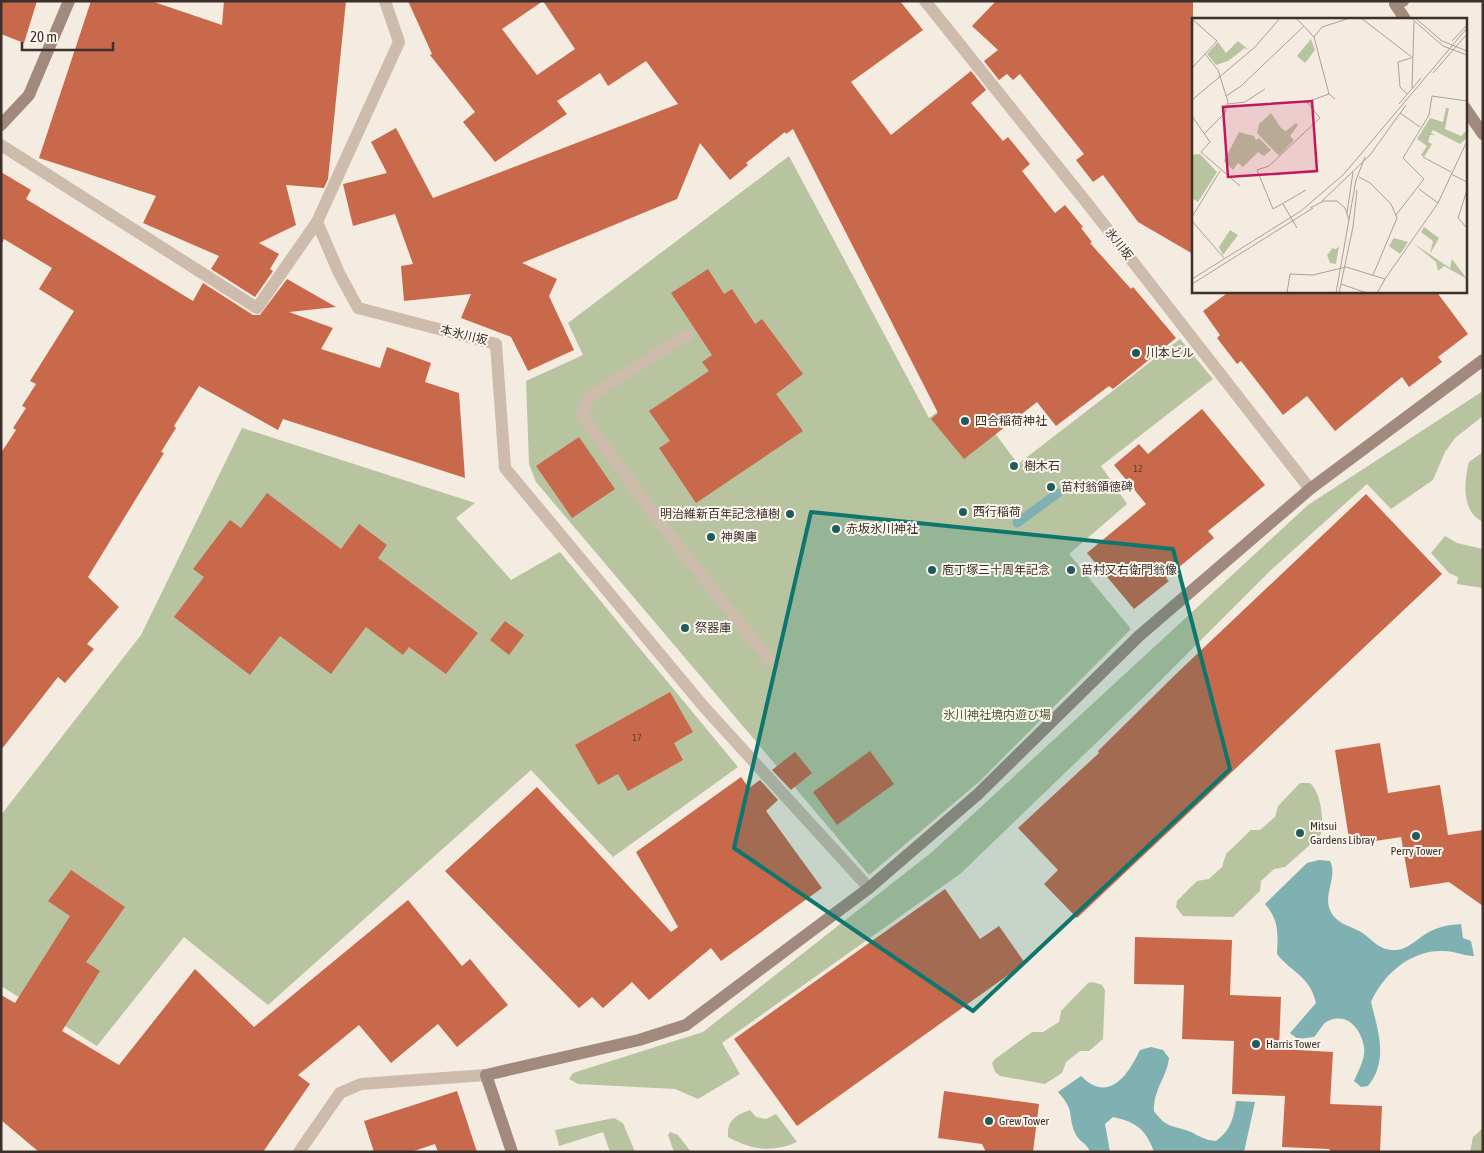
<svg xmlns="http://www.w3.org/2000/svg" width="1484" height="1153" font-family="'Asap Condensed','Noto Sans JP',sans-serif">
<style>
.green{fill:#b8c4a0}
.water{fill:#7fb0b2}
.lines{fill:none;stroke-linecap:round;stroke-linejoin:round}
.stream{stroke:#7fb0b2;stroke-width:9}
.building{fill:#c8694b;fill-rule:evenodd}
.street{stroke:#cdbbac;stroke-width:12}
.secondary{stroke:#a18a7d;stroke-width:12}
.marked{fill:#0f766e;fill-opacity:0.2;stroke:#0f766e;stroke-width:4;stroke-linejoin:round}
.poi-dot{fill:#1f5a5e;stroke:#fbf5ee;stroke-width:2}
.labels{text-anchor:middle;dominant-baseline:central;stroke-width:4;stroke-linejoin:round;paint-order:stroke}
.number-label{font-size:10px;fill:#5e3e33}
.street-label{font-size:12px;fill:#3b302b;stroke:#fbf5ee}
.poi-label{font-size:12px;fill:#3b302b;stroke:#fbf5ee;text-anchor:start}
.park-label{font-size:12px;fill:#4a5a2e;stroke:#fbf5ee}
.inset-road{fill:none;stroke:#aaa098;stroke-width:1}
.view{fill:#c2185b;fill-opacity:0.15;stroke:#c2185b;stroke-width:2.5}
.inset-edge{fill:none;stroke:#3b302b;stroke-width:2.5}
</style>
<rect width="100%" height="100%" fill="#f4ebe1"/>
<g class="green">
<path d="M789 156 929 418 964 392 1018 464 1180 339 1213 379 1101 466 1127 504 1069 554 1131 629 980 781 869 875 536 482 529 464 526 381 583 355 568 323Z"/>
<path d="M1483 391V416L1455 438 1445 452 1433 480 1391 509 1367 484 1271 570 1148 693 960 874 722 1043 740 1074 698 1099 675 1089 578 1084 569 1079 573 1073 703 1032 932 852 1308 505Z"/>
<path d="M242 428 475 503 456 518 511 580 560 552 738 767 613 857 531 770 268 1005 184 937 97 1046 1 986V815L141 635Z"/>
<path d="M1483 452V522C1461 512 1464 481 1469 462Z"/>
<path d="M1445 536 1457 543 1483 549V588L1457 584 1458 577 1449 573 1431 553Z"/>
<path d="M1300 783H1310C1321 792 1325 823 1320 836L1285 867 1274 869 1261 881 1260 891 1233 917 1183 916 1176 907 1177 901 1197 881 1209 879 1222 867 1226 854 1251 830H1260L1275 817 1278 806Z"/>
<path d="M1093 982 1102 985 1105 990 1103 1039 1089 1051H1080L1066 1062 1062 1073 1045 1084 1000 1076 995 1072 992 1063 995 1059 1032 1032H1043L1059 1022 1061 1011 1088 983Z"/>
<path d="M750 1110 756 1117 766 1119 776 1114 797 1142C773 1153 751 1150 728 1137 727 1120 736 1115 750 1110Z"/>
<path d="M614 1118 623 1123 635 1152H610L603 1132 559 1146 555 1130Z"/>
<path d="M1483 1128V1152H1470L1473 1137Z"/>
<path d="M670 1132 678 1135 691 1152H674L668 1135Z"/>
</g>
<g class="water">
<path d="M1319 860 1330 861C1338 877 1323 894 1330 910 1335 923 1350 926 1361 932 1368 936 1374 944 1383 948 1406 956 1414 939 1431 931 1441 926 1450 925 1461 924L1463 938 1471 941 1474 956C1464 956 1454 951 1444 951 1412 949 1383 974 1371 1002 1378 1031 1389 1060 1368 1086L1361 1087 1354 1081C1358 1071 1366 1058 1364 1047 1361 1028 1346 1011 1326 1022 1322 1025 1318 1033 1314 1037L1298 1039 1290 1033 1316 1003C1310 976 1292 973 1277 954 1278 933 1279 920 1265 904L1307 863Z"/>
<path d="M1151 1047 1163 1050 1169 1058C1167 1077 1153 1090 1154 1111 1167 1129 1173 1125 1191 1132 1201 1137 1205 1140 1216 1141 1230 1131 1234 1118 1236 1101L1255 1102 1244 1152H1154C1146 1129 1136 1122 1113 1117L1105 1124 1110 1152H1090C1088 1144 1078 1141 1075 1133 1067 1114 1076 1112 1058 1092L1081 1076C1109 1104 1128 1075 1140 1050Z"/>
</g>
<g class="lines">
<path class="stream" d="M1017 523 1058 493"/>
</g>
<g class="building">
<path d="M1 1H37L24 43 1 34Z"/>
<path d="M91 1H151L222 25 224 1H346L328 179 324 188 286 185 296 225 259 243 279 254 270 269 273 271 255 297 211 269 219 256 143 223 156 196 39 158Z"/>
<path d="M408 1H900L923 30 851 82 891 135 971 71 986 90 971 103 1003 141 1008 137 1030 164 1022 171 1055 213 1065 205 1083 227 1081 228 1092 242 1090 243 1131 289 1133 287 1176 338 1113 389 1109 386 1056 426 1037 402 964 459 931 419 938 413 793 129 786 134 785 132 746 163 748 165 730 180 700 143 677 199 522 263 557 279 549 296 574 350 528 371 511 337 461 318 471 294 404 301 401 266 413 264 395 214 353 226 343 184 387 173 371 142 396 128 433 198 678 104 646 61 608 86 600 73 557 101 567 114 495 162 463 122 475 112 430 55 432 54ZM543 1 575 49 537 75 502 29Z"/>
<path d="M996 1H1193V254L1138 222 1103 175 1093 182 1076 160 1084 154 1020 74 1013 80 1007 74 999 80 984 61 998 50 972 26Z"/>
<path d="M1 172 31 190 26 199 193 301 203 283 253 315H260L287 279 336 307 289 312 333 328 321 349 380 368 387 347 431 363 425 382 459 393 465 478 283 419 278 430 199 386 174 426 176 428 161 452 164 453 88 577 119 607 87 644 94 649 65 683 58 677 1 750V453L16 430 13 428 26 408 22 406 36 384 30 381 74 311 39 289 52 268 4 239 1 245Z"/>
<path d="M708 269 724 294 732 289 755 324 762 319 803 374 776 394 803 431 696 503 659 448 670 441 649 411 709 371 702 362 712 355 671 293Z"/>
<path d="M1230 291H1436L1468 334 1438 357 1442 362 1409 387 1402 377 1335 431 1307 396 1283 415 1241 361 1237 364 1217 338 1220 335 1203 311Z"/>
<path d="M1202 409 1265 485 1208 531 1214 538 1166 578 1169 581 1134 609 1087 553 1146 504 1114 465 1139 444 1148 454Z"/>
<path d="M579 437 615 489 572 518 536 466Z"/>
<path d="M267 493 341 549 359 524 387 545 378 558 478 633 446 674 409 647 403 655 366 627 331 674 280 636 250 675 174 617 204 577 193 569 230 520 241 528Z"/>
<path d="M1366 494 1442 574 1077 918 1044 884 1058 870 1018 828 1099 753 1098 751 1177 673Z"/>
<path d="M505 621 524 635 509 655 490 640Z"/>
<path d="M670 692 693 732 674 743 683 760 628 791 618 774 598 785 575 745Z"/>
<path d="M1380 743 1388 793 1440 785 1448 835 1483 830V906L1449 882 1410 888 1401 837 1350 845 1335 750Z"/>
<path d="M870 751 894 784 837 825 813 792Z"/>
<path d="M795 752 812 773 791 790 772 770Z"/>
<path d="M741 777 749 788 760 780 778 800 766 811 822 888 721 961 711 948 649 1000 632 982 603 1008 592 997 579 1008 445 871 537 787 671 932 678 927 636 852Z"/>
<path d="M71 870 125 907 86 962 100 971 62 1031 119 1065 195 969 254 1027 408 900 462 966 470 959 508 1005 457 1047 438 1024 391 1063 359 1025 298 1075 310 1084 263 1152H39L1 1120V995L15 1003 70 916 48 901Z"/>
<path d="M945 889 980 939 999 926 1025 963 797 1126 734 1039Z"/>
<path d="M1135 937 1232 940 1230 995 1281 997 1279 1049 1333 1052 1330 1104 1382 1106 1380 1152H1331L1329 1149 1282 1147 1285 1096 1232 1094 1234 1041 1182 1039 1184 985 1134 984Z"/>
<path d="M457 1091 477 1152H438L435 1144 411 1152H374L364 1121Z"/>
<path d="M944 1091 1039 1104 1033 1152H986L982 1144 938 1138Z"/>
</g>
<g class="lines">
<g class="street">
<path d="M925 1 1087 203 1310 489"/>
<path d="M1 145 257 308 317 222 399 42 385 1"/>
<path d="M317 222 339 273 358 308 496 344 505 468 704 707 869 888"/>
<path d="M688 334 589 397 582 415 660 523 770 661"/>
<path d="M299 1152 340 1093 361 1084 486 1075"/>
</g>
<g class="secondary">
<path d="M1403 1 1395 4 1405 19"/>
<path d="M1465 108 1483 134"/>
<path d="M1 125 29 95 69 1"/>
<path d="M512 1152 486 1075 639 1040 686 1025 869 888 977 795 1139 636 1310 489 1483 360"/>
</g>
</g>
<path class="marked" d="M811 512 1173 549 1230 769 973 1011 734 848Z"/>
<g class="poi-dot">
<circle cx="1136" cy="353" r="5"/>
<circle cx="965" cy="421" r="5"/>
<circle cx="1014" cy="466" r="5"/>
<circle cx="1051" cy="487" r="5"/>
<circle cx="963" cy="512" r="5"/>
<circle cx="790" cy="514" r="5"/>
<circle cx="836" cy="529" r="5"/>
<circle cx="711" cy="537" r="5"/>
<circle cx="932" cy="570" r="5"/>
<circle cx="1071" cy="570" r="5"/>
<circle cx="685" cy="628" r="5"/>
<circle cx="1300" cy="833" r="5"/>
<circle cx="1416" cy="836" r="5"/>
<circle cx="1256" cy="1044" r="5"/>
<circle cx="989" cy="1121" r="5"/>
</g>
<g class="labels">
<g class="number-label">
<text x="1138" y="468">12</text>
<text x="637" y="737">17</text>
</g>
<g class="street-label">
<text transform="translate(1119 244) rotate(52)">氷川坂</text>
<text transform="translate(464 335) rotate(14)">本氷川坂</text>
</g>
<g class="poi-label">
<text x="1146" y="353">川本ビル</text>
<text x="975" y="421">四合稲荷神社</text>
<text x="1024" y="466">樹木石</text>
<text x="1061" y="487">苗村翁領徳碑</text>
<text x="973" y="512">西行稲荷</text>
<text x="780" y="514" text-anchor="end">明治維新百年記念植樹</text>
<text x="846" y="529">赤坂氷川神社</text>
<text x="721" y="537">神輿庫</text>
<text x="942" y="570">庖丁塚三十周年記念</text>
<text x="1081" y="570">苗村又右衛門翁像</text>
<text x="695" y="628">祭器庫</text>
<text x="1310" y="826">Mitsui<tspan x="1310" dy="14">Gardens Libray</tspan></text>
<text x="1416" y="851" text-anchor="middle">Perry Tower</text>
<text x="1266" y="1044">Harris Tower</text>
<text x="999" y="1121">Grew Tower</text>
</g>
<g class="park-label">
<text x="997" y="715">氷川神社境内遊び場</text>
</g>
</g>
<g transform="translate(1192 18)">
<rect width="275" height="275" fill="#f4ebe1"/>
<path d="M119 21 123 32 113 45 105 38ZM46 23 58 33 53 30 36 43 24 47 15 36 26 24 34 35ZM254 90H257L253 111 269 118 275 112V120L268 126 241 112 239 115 243 117H238L236 124 240 126 232 139 229 137 235 128 225 121 238 100 251 104ZM79 95 89 110 94 113 104 105 106 107 98 118 102 122 87 138 65 115 67 106ZM47 114 62 118 64 122 67 120 79 132 72 138 66 134 51 149 46 145 41 152 32 143ZM8 136 25 154 6 184 0 180V137ZM232 209 247 220 238 236 241 223 229 214ZM38 212 46 217 31 237 27 229ZM202 220 216 224 208 236 197 228ZM221 225 258 250 260 241 275 261 252 248 246 253 244 244ZM147 228 144 246 138 245 135 237 140 231 137 230 144 231Z" fill="#b8c4a0"/>
<path class="inset-road" d="M104 0 122 19M169 0 221 40M219 0 251 28 275 37M223 0 250 23 275 33M0 1 25 23 0 50M260 23 275 7M241 55 275 16M220 70 222 4M137 76 122 19 130 9 158 0M215 76 208 69 206 44 219 40M34 78 49 68 112 8M0 82 63 29 88 0M36 86 53 84 73 71M207 86 229 60M208 95 228 109M0 98 18 124 9 134 48 168M12 116 33 95 36 84 26 52 13 36M231 139 259 154M259 156 275 164M167 159 178 165 199 186 205 200 181 257M227 171 246 185M114 172 81 191 65 152 77 148 128 100 115 84 137 76 143 81M275 172 266 200 275 210M130 183 178 137 214 87M91 186 105 210M118 190 132 183H145L153 190 157 202M155 195 161 154M204 197 232 161 211 140 237 97 240 78 275 83M0 199 28 153M0 203 32 240M0 261 109 193 152 156 275 10M0 266 121 190M149 266 175 275M95 275 98 256 121 257 154 249 193 261 246 185 275 123M144 275 164 162 173 139M147 275 161 209 165 172M185 275 193 261"/>
<path class="view" d="M120 83 125 153 36 159 31 89Z"/>
<rect width="275" height="275" class="inset-edge"/>
</g>
<rect width="1484" height="1153" fill="none" stroke="#3b302b" stroke-width="5"/>
<path d="M22 42v8h91v-8" fill="none" stroke="#3b302b" stroke-width="2.5"/>
<text x="30" y="42" font-size="15" fill="#3b302b" stroke="#fbf5ee" stroke-width="4" paint-order="stroke">20 m</text>
</svg>
